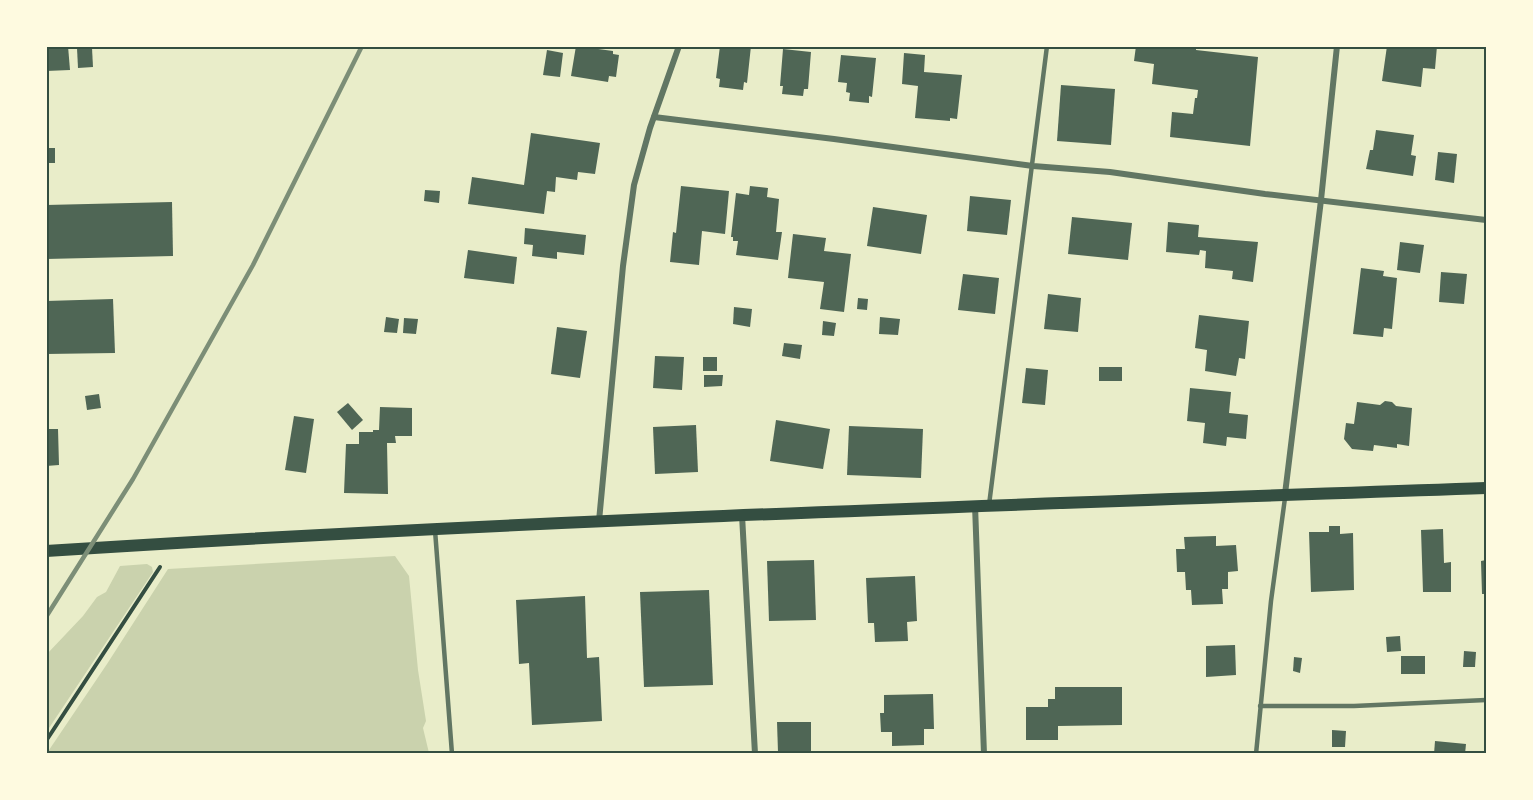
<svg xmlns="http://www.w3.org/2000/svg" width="1533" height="800" font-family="Lato,sans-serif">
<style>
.green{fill:#cad2ad}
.building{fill:#4f6655}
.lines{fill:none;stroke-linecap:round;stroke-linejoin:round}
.path{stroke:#344e41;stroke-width:4}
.service{stroke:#617663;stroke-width:4.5}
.minor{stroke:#617663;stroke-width:6}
.secondary{stroke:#344e41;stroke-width:12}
.rail{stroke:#7c8e77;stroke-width:4.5}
.neatline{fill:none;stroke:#344e41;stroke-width:2}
</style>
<rect width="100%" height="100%" fill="#e9edc9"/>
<g class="green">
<path d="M395 556 409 576 418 670 426 721 423 728 429 753H47L107 664 168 569Z"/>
<path d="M147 564 152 567 153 572 47 731V654L83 616 97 597 106 592 120 566Z"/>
</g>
<g class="building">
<path d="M46 46H68L70 70 46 71Z"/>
<path d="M576 46 613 51V54L619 55 616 77 609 76 608 82 571 76Z"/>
<path d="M720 46H751L747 83 744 82 743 90 719 87 720 79 716 78Z"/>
<path d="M1136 46H1196V50L1258 57 1250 146 1170 137 1172 112 1193 114 1195 98H1197L1198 90 1152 84 1154 64 1134 61Z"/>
<path d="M1387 46H1437L1435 69 1423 68 1421 87 1382 81Z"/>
<path d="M77 48H92L93 67 78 68Z"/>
<path d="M783 49 811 52 808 89H804L803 96 782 94 783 86H780Z"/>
<path d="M547 50 563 53 560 77 543 75Z"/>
<path d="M904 53 925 55 924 72 962 75 957 119 950 118V121L915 118 918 86 902 84Z"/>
<path d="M841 55 876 58 872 97 869 96V103L849 101 850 93 846 92 847 83 838 82Z"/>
<path d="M1061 85 1115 89 1111 145 1057 141Z"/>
<path d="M1376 130 1414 135 1411 155 1416 156 1413 176 1366 169 1370 150H1373Z"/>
<path d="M531 133 600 143 595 174 578 172 577 180 556 177 555 192 547 191 544 214 468 204 472 177 524 185Z"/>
<rect x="46" y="148" width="9" height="15"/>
<path d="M1438 152 1457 154 1454 183 1435 180Z"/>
<path d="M681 186 729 191 725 234 702 231 699 265 670 262 673 232 676 233Z"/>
<path d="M750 186 768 188 767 197 779 199 776 232H782L778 260 736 255 738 241H733V237H731L736 193 749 195Z"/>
<path d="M425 190 440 191 439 203 424 201Z"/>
<path d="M970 196 1011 200 1007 235 967 231Z"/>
<path d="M172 202 173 256 46 259V205Z"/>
<path d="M873 207 927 215 921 254 867 246Z"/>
<path d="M1072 217 1132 223 1128 260 1068 254Z"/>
<path d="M1168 222 1199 225 1198 237 1258 242 1253 282 1232 279 1233 271 1205 268 1206 251 1200 250 1199 255 1166 252Z"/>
<path d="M525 228 586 235 584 255 557 252V259L532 256 533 245 524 244Z"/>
<path d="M793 234 826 238 824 251 851 254 844 312 820 309 824 282 788 278Z"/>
<path d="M1400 242 1424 245 1420 273 1397 270Z"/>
<path d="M468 250 517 257 514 284 464 278Z"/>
<path d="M1361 268 1384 271 1383 276 1397 278 1392 329 1384 328 1383 337 1353 334Z"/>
<path d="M1441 272 1467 274 1464 304 1439 302Z"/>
<path d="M963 274 999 278 995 314 958 310Z"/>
<path d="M1048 294 1081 298 1078 332 1044 329Z"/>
<path d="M858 298 868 299 867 310 857 309Z"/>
<path d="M113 299 115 353 46 354V301Z"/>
<path d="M734 307 752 309 750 327 733 324Z"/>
<path d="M1199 315 1249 321 1245 359 1239 358 1236 376 1205 371 1207 350 1195 348Z"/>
<path d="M386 317 399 319 397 333 384 332Z"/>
<path d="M880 317 900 319 898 335 879 334Z"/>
<path d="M404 318 418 319 416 334 403 333Z"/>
<path d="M823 321 836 323 834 336 822 335Z"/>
<path d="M557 327 587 331 580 378 551 374Z"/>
<path d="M784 343 802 345 800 359 782 356Z"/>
<path d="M655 356 684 357 682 390 653 388Z"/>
<rect x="703" y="357" width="14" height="14"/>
<rect x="1099" y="367" width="23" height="14"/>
<path d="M1026 368 1048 370 1045 405 1022 403Z"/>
<path d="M704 375H723L722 386 704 387Z"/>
<path d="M1190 388 1231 392 1229 413 1248 415 1246 439 1227 437 1226 446 1203 443 1205 423 1187 421Z"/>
<path d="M99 394 101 408 87 410 85 396Z"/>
<path d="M1385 401 1392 402 1396 406 1412 408 1409 446 1397 444V448L1374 445 1373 451 1352 449 1344 439 1346 423 1354 424 1357 402 1380 405Z"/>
<path d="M348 403 363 420 352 430 337 412Z"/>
<path d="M46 407H49V429H58L59 465 46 466Z"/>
<path d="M380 407 412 408V436H395L396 443H387L388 494 344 493 346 444H359V432H373V430H379Z"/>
<path d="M294 416 314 419 306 473 285 470Z"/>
<path d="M776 420 830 429 823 469 770 461Z"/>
<path d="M696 425 698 472 655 474 653 427Z"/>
<path d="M849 426 923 429 921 478 847 475Z"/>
<path d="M1329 526H1340V534L1353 533 1354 590 1311 592 1309 532H1329Z"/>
<path d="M1443 529 1444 563 1451 562V592H1423L1421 530Z"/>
<path d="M1216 536V546L1236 545 1238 571 1228 572V589H1222L1223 604 1192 605 1191 590H1186L1185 572H1177L1176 549H1185L1184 537Z"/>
<path d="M814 560 816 620 769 621 767 561Z"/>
<path d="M1486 560V594H1482L1481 561Z"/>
<path d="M915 576 917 621 907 622 908 641 875 642 874 623H868L866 578Z"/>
<path d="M709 590 713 685 644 687 640 592Z"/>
<path d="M585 596 587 658 599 657 602 721 532 725 529 663 519 664 516 600Z"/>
<path d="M1400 636 1401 651 1387 652 1386 637Z"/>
<path d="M1235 645 1236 675 1206 677V646Z"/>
<path d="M1464 651 1476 652 1475 667H1463Z"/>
<rect x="1401" y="656" width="24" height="18"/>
<path d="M1294 657 1302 658 1300 673 1293 671Z"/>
<path d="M1055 687H1122V725L1058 726V740H1026V707H1048V699H1055Z"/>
<path d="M933 694 934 729H924V745L892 746V732H881L880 713H884V695Z"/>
<path d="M777 722H811V752H778Z"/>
<path d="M1332 730 1346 731 1345 747H1332Z"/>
<path d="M1435 741 1466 744 1465 754H1434Z"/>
</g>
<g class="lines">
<path class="path" d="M46 741 160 567"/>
<g class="service">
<path d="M989 505 1047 46"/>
<path d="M435 530 452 754"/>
<path d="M1260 706H1354L1486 700"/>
<path d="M1256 754 1271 601 1285 498"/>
</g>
<g class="minor">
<path d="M654 117 834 139 1033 166 1110 172 1265 194 1486 220"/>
<path d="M1285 494 1321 200 1337 46"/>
<path d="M975 505 984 754"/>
<path d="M742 515 755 754"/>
<path d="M599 521 623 266 634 185 650 128 679 46"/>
</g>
<path class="secondary" d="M46 551C526 520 1006 505 1486 488"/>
<path class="rail" d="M46 617 133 479 253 265 362 46"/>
</g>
<rect width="1533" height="800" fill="none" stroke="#fefae0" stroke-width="96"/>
<rect x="48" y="48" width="1437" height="704" class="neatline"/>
</svg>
